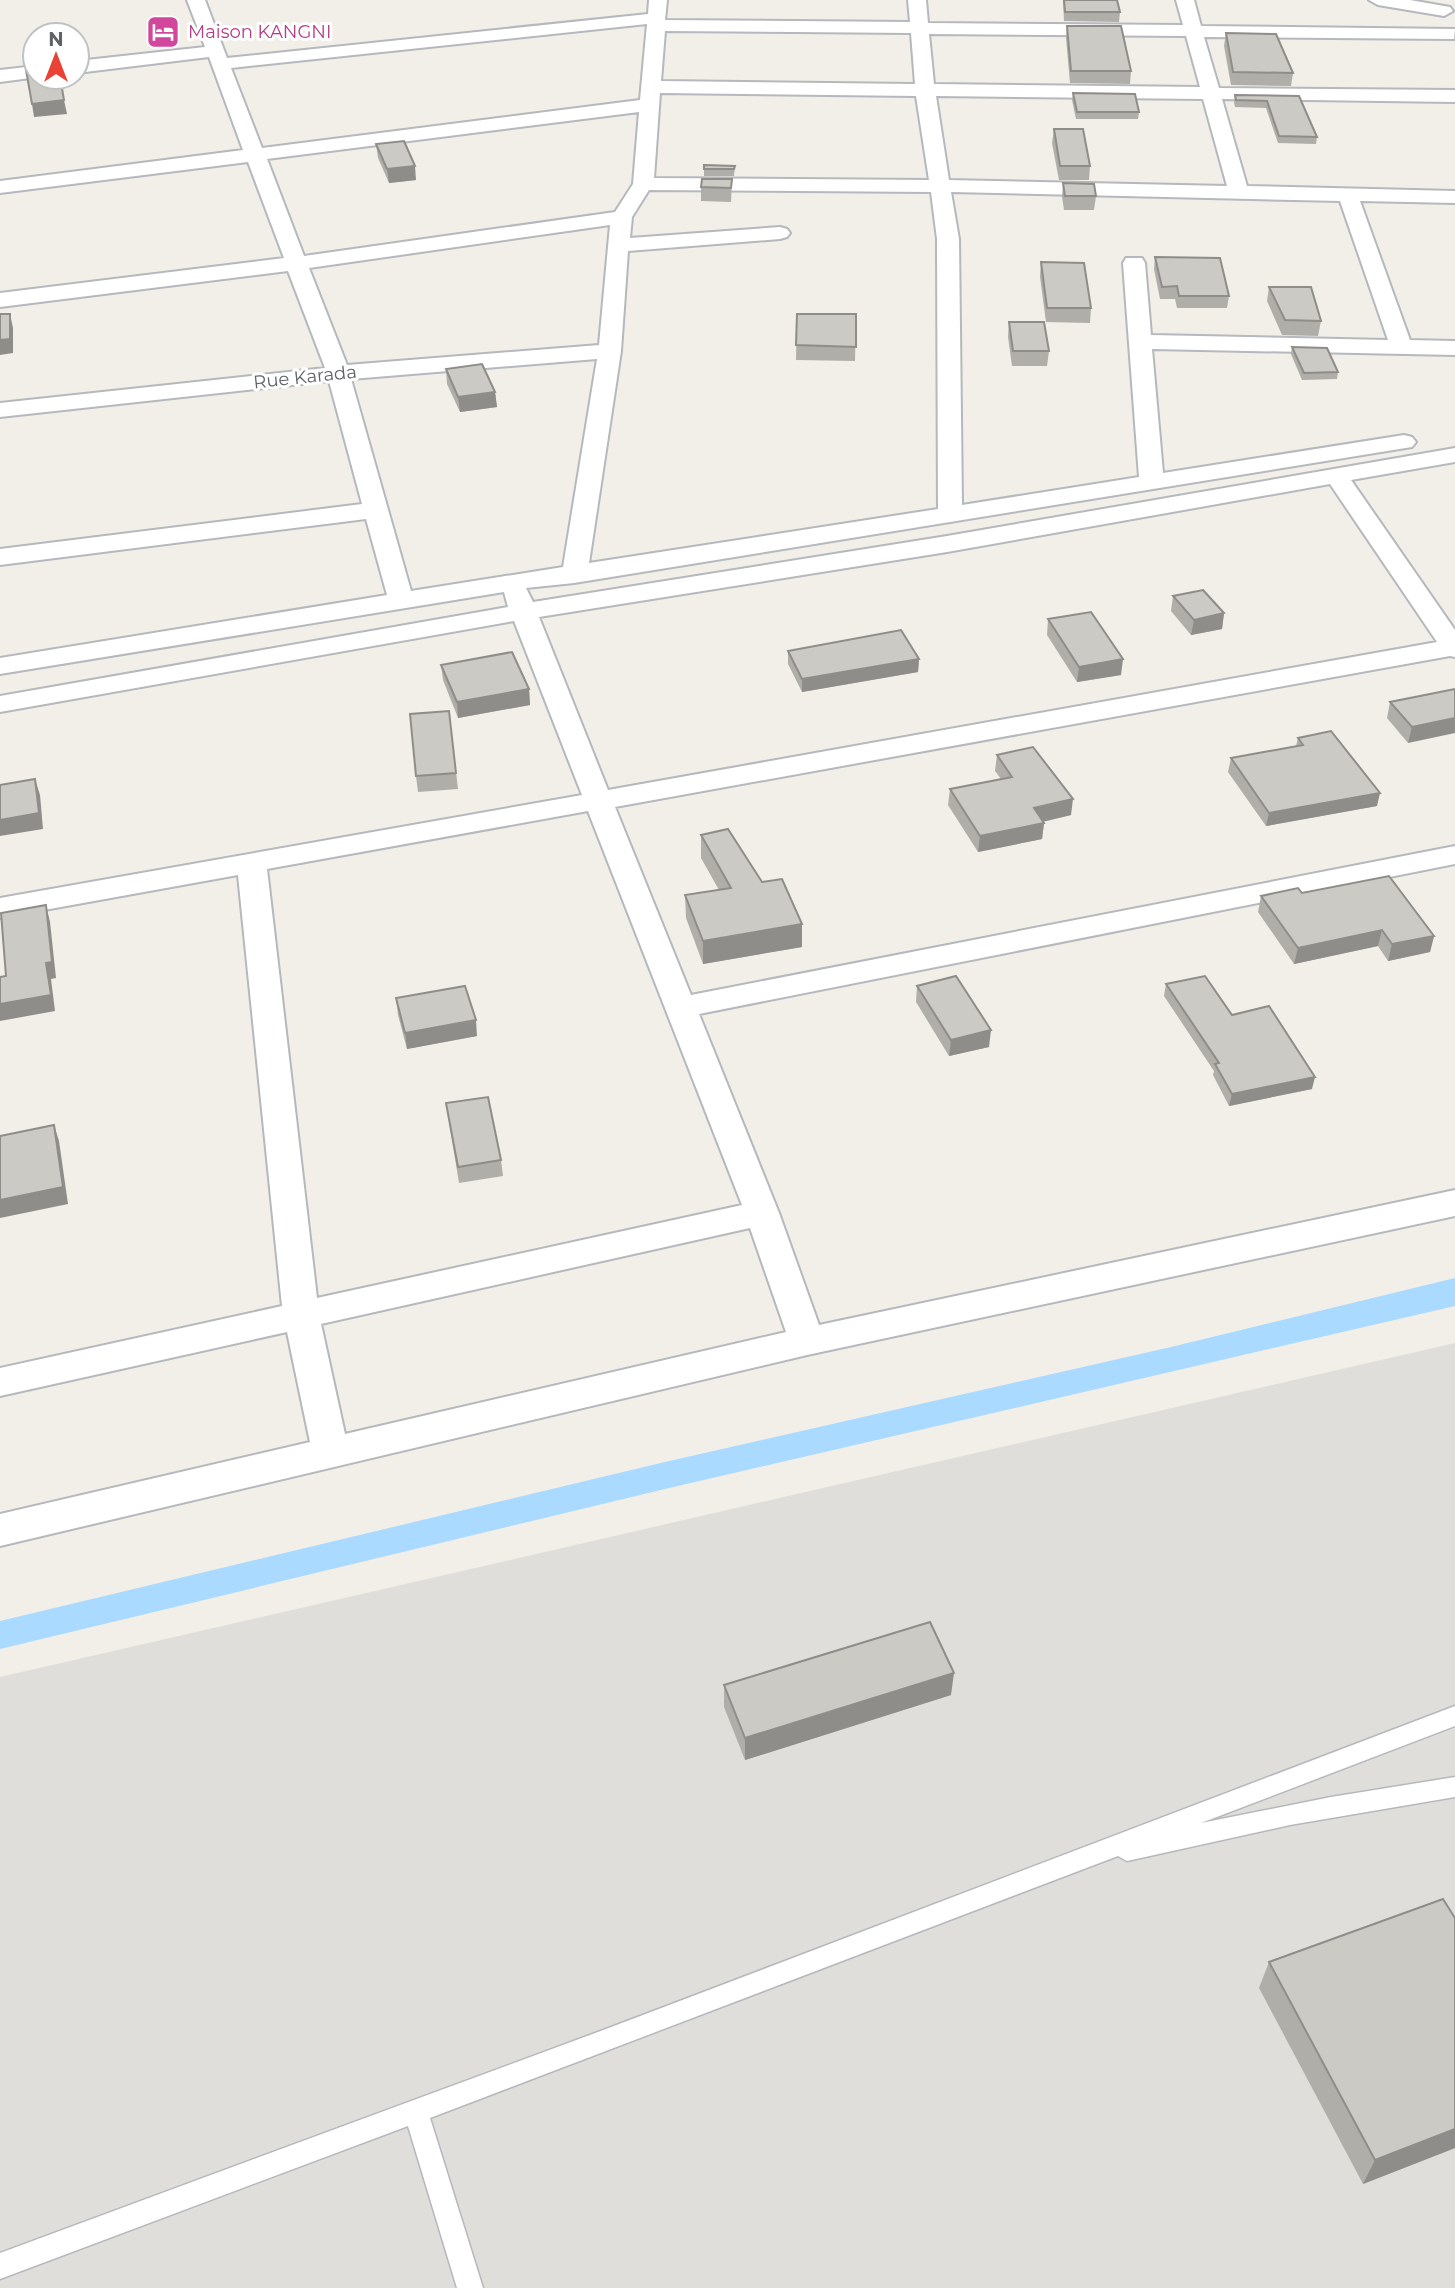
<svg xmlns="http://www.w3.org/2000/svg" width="1455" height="2288" font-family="Montserrat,sans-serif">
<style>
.industrial{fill:#e0deda}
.water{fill:#aadaff}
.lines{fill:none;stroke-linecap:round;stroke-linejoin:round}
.lane-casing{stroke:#b5b8bc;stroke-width:3}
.street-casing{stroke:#b5b8bc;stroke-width:4}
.lane{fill:#fff;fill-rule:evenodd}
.street{fill:#fff;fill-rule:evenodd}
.wall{fill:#afaea9}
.shaded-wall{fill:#8f8d8a}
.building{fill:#cccac5;stroke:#8f8d8a;stroke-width:2}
.labels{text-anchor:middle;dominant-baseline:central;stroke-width:6;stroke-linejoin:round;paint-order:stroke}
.far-hotel-label{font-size:18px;fill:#b23c85;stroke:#fff;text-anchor:start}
.far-street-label{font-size:18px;fill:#5f6368;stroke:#fff}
</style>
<rect width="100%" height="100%" fill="#f1efe8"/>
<path class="industrial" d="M1455 1343V2288H0V1677Z"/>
<path class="water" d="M1455 1278V1306L669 1488 0 1649V1621L665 1462 1171 1347Z"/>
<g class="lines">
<defs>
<path id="lane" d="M1455 1706V1726L1201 1823 1331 1797 1455 1777V1797L1290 1825 1127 1861 1118 1856 430 2118 483 2288H457L408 2126 0 2279V2253L606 2029Z"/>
<g id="street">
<path d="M187 0H205L227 58 648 14 649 0H667L665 20 910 22 908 0H926L928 23 1183 25 1176 0H1194L1201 26 1455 29 1454 39 1204 37 1219 88 1455 90V102L1222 99 1247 186 1455 191V203L1360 201 1410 340 1455 341V355L1152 349 1163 473 1404 435 1412 437 1416 442 1412 447 574 583 526 588 533 602 947 536 1455 448V462L1351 480 1455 630V657L1450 656 615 807 691 995 1455 846V864L699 1014 779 1213 819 1325 1455 1190V1216L807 1355 0 1546V1514L310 1442 287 1332 0 1396V1368L282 1306 238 875 0 918V898L582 795 514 621 0 712V696L508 607 504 592 0 674V658L387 595 366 519 0 565V549L362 504 329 381 0 417V403L325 368 288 271 0 307V293L284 258 248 162 0 193V181L243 150 209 57 77 73V61L205 47ZM647 24 640 100 262 148 231 68ZM665 31 911 33 915 84 661 81ZM929 34 1186 36 1200 87 934 84ZM660 93 916 96 929 180 654 178ZM936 96 1203 99 1227 186 949 180ZM639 112 633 184 615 212 304 256 267 159ZM649 190 931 192 937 239 938 509 589 563 621 351 628 251 780 239 787 237 790 233 787 229 780 227 630 238 632 217ZM951 192 1340 201 1388 340 1151 335 1145 263 1142 258H1126L1123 263 1139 477 962 505 959 239ZM610 225 599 345 347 365 309 268ZM597 359 563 567 411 591 351 379ZM1330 484 1437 642 608 790 539 617 947 552ZM588 811 742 1205 317 1298 267 869ZM750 1228 786 1332 345 1434 321 1324Z"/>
<path d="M1369 0H1410L1450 7 1453 11 1444 16 1378 5Z"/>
<path d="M35 66V77H38L0 82V70Z"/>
</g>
</defs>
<use href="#lane" class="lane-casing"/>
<use href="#street" class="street-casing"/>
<use href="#lane" class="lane"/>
<use href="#street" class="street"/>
</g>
<g class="wall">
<path d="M1063 0H1117L1120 12 1119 22 1064 21Z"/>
<path d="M1067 26 1131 71 1130 84 1070 83 1066 38Z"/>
<path d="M1226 33 1293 73 1291 86 1231 85 1224 46Z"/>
<path d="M1073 93 1139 112 1138 119H1076L1072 100Z"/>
<path d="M1235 95 1299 96 1317 137 1316 144 1278 143 1266 108 1235 107 1234 102Z"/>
<path d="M1054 129 1090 166 1089 180H1059L1052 143Z"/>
<path d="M376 144 416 180 389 183 378 158Z"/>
<path d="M704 165 735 166 734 176H704Z"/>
<path d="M732 179 731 202 701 201V187Z"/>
<path d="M1063 183 1096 196 1094 210H1064L1062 197Z"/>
<path d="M1155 257 1229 296 1227 308H1177L1175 299H1160L1154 269Z"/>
<path d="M1041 262 1091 308 1090 323 1046 322 1040 277Z"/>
<path d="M1269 287 1321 321 1318 336 1282 335 1267 301Z"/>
<path d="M797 314H856L855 361 796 360Z"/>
<path d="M1009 322 1049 351 1047 366H1012L1008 337Z"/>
<path d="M1292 347 1338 372 1337 379 1302 380 1291 354Z"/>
<path d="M446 369 495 392 497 407 460 412 447 384Z"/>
<path d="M1173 596 1224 613 1222 629 1191 635 1171 611Z"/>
<path d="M1048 619 1121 675 1077 682 1047 635Z"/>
<path d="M788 651 919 659 918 672 802 692 788 664Z"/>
<path d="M441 665 529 689 530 705 458 718 443 680Z"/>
<path d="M1455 689 1408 743 1387 718 1390 702Z"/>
<path d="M449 711 458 789 418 792 416 776Z"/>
<path d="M1298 738 1377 806 1266 826 1228 772 1231 758 1296 746Z"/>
<path d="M997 755 1071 815 1043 822 1044 823 1042 839 978 852 948 805 950 789 1001 779 995 771Z"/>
<path d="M701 835 802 947 703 964 686 918 685 895 719 890 701 858Z"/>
<path d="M1302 893 1434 936 1430 952 1388 961 1378 946 1294 964 1258 912 1261 896Z"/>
<path d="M1166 984 1232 1015 1312 1089 1229 1106 1213 1075 1214 1071 1164 996Z"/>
<path d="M917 986 989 1047 949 1056 916 1002Z"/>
<path d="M396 998 477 1036 407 1049 398 1015Z"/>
<path d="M446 1103 501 1160 503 1176 459 1183Z"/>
<path d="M724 1685 951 1695 745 1760 724 1707Z"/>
<path d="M1269 1962 1455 2148 1363 2184 1259 1988Z"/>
</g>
<g class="shaded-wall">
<path d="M64 100 67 114 34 117 32 104Z"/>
<path d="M415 166 416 180 389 183 387 169Z"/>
<path d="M10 314 13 328V353L0 355V340Z"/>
<path d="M495 392 497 407 460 412 458 397Z"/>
<path d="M1224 613 1222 629 1191 635 1194 620Z"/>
<path d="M919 659 918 672 802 692V679Z"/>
<path d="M1123 659 1121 675 1077 682 1079 667Z"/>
<path d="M529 689 530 705 458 718 457 702Z"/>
<path d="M1455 718V733L1408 743 1412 727Z"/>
<path d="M35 779 40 795 43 829 0 836V820Z"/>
<path d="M1380 793 1377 806 1266 826 1269 813Z"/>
<path d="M1073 799 1071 815 1032 824 1034 808Z"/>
<path d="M1044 823 1042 839 978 852 980 836Z"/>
<path d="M46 905 50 922 56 978 51 979 55 1011 0 1021V1004L46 963Z"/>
<path d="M802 924V947L703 964V941Z"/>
<path d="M1382 930 1378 946 1294 964 1298 948Z"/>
<path d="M1434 936 1430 952 1388 961 1392 944Z"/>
<path d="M476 1020 477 1036 407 1049 405 1033Z"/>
<path d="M991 1030 989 1047 949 1056 951 1040Z"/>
<path d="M1315 1077 1312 1089 1229 1106 1232 1094Z"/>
<path d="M54 1125 59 1141 68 1204 0 1218V1200Z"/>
<path d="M954 1673 951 1695 745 1760V1738Z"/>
<path d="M1455 2129V2148L1363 2184 1375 2160Z"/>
</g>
<g class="building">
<path d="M1064 0H1117L1120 12H1065Z"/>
<path d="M1067 26H1121L1131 71H1071Z"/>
<path d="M1226 33 1276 34 1293 73 1233 72Z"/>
<path d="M35 69V77H60L64 100 32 104 26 70Z"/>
<path d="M1073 93 1135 94 1139 112H1077Z"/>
<path d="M1235 95 1299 96 1317 137 1279 136 1267 101 1236 100Z"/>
<path d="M1054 129H1083L1090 166H1060Z"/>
<path d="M404 141 415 166 387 169 376 144Z"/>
<path d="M704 165 735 166 734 169H704Z"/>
<path d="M702 179H732L731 188 701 187Z"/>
<path d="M1063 183 1094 184 1096 196H1065Z"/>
<path d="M1155 257 1220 258 1229 296H1179L1177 286 1162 287Z"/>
<path d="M1041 262 1084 263 1091 308H1047Z"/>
<path d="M1269 287H1311L1321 321 1285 320Z"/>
<path d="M0 314H10V339L0 340Z"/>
<path d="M797 314H856V347L796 345Z"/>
<path d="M1009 322H1044L1049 351H1013Z"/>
<path d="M1292 347 1327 348 1338 372 1304 373Z"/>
<path d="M482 364 495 392 458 397 446 369Z"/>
<path d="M1203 590 1224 613 1194 620 1173 596Z"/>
<path d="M1091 612 1123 659 1079 667 1048 619Z"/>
<path d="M901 630 919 659 802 679 788 651Z"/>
<path d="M512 652 529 689 457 702 441 665Z"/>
<path d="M1455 689V718L1412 727 1390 702Z"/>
<path d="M449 711 456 773 416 776 410 714Z"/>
<path d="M1331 731 1380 793 1269 813 1231 758 1303 745 1298 738Z"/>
<path d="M1033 747 1073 799 1034 808 1044 823 980 836 950 789 1012 777 997 755Z"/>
<path d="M35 779 39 813 0 820V785Z"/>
<path d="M728 829 762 882 782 879 802 924 703 941 685 895 731 888 701 835Z"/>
<path d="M1389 876 1434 936 1392 944 1382 930 1298 948 1261 896 1298 888 1302 893Z"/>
<path d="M46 905 52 962 46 963 51 995 0 1004V977L6 976 1 913Z"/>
<path d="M956 976 991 1030 951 1040 917 986Z"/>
<path d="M1205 976 1232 1015 1269 1006 1315 1077 1232 1094 1215 1064 1219 1063 1166 984Z"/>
<path d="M465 986 476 1020 405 1033 396 998Z"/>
<path d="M488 1097 501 1160 458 1167 446 1103Z"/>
<path d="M54 1125 63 1187 0 1200V1136Z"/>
<path d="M930 1622 954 1673 745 1738 724 1685Z"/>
<path d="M1443 1899 1455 1918V2129L1375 2160 1269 1962Z"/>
</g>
<defs>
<symbol id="hotel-square" viewBox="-11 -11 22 22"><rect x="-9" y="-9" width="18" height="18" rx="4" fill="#d1479c" stroke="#fff"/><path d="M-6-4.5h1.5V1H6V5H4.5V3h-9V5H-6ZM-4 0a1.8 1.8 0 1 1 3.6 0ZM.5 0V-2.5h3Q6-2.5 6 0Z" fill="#fff"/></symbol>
</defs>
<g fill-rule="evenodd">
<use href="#hotel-square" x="144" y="13" width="38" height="38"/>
</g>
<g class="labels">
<g class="far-hotel-label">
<text x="188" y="32">Maison KANGNI</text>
</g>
<g class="far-street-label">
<text transform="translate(305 377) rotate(-6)">Rue Karada</text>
</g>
</g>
<g transform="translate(56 56)"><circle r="33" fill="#ffffff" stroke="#bfc1c3" stroke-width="2"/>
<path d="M0-5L12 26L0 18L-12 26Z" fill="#ea4335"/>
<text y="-10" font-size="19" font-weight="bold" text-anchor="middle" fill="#5f6368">N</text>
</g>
</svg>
